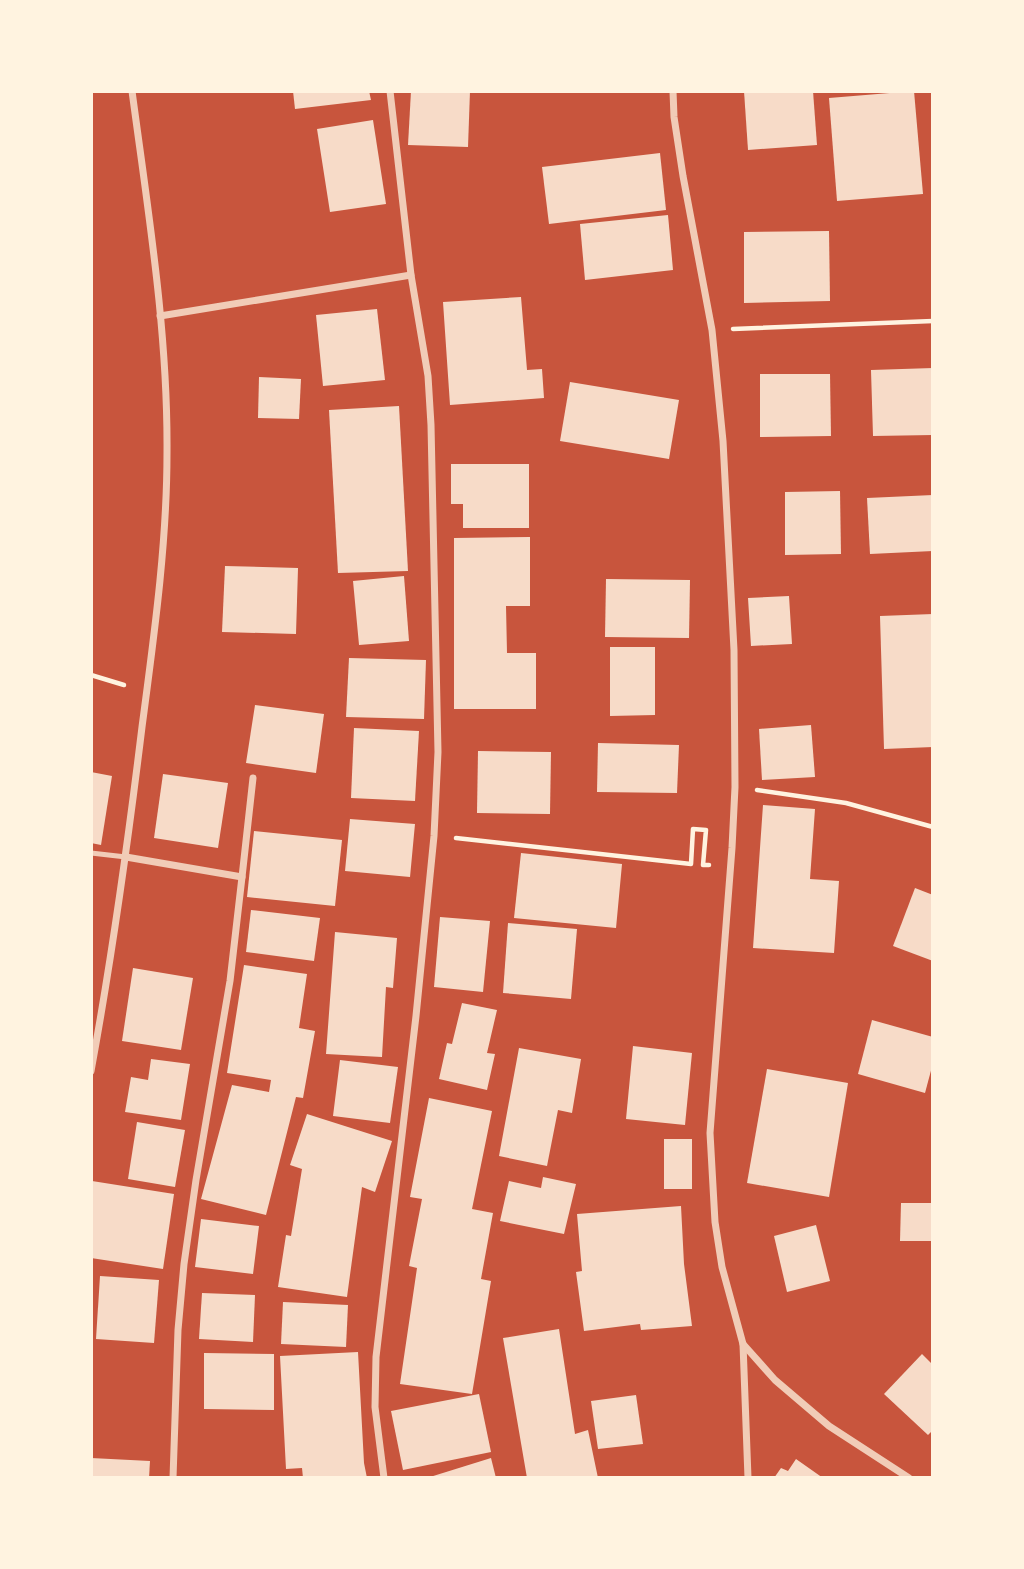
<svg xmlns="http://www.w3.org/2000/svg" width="1024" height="1569" font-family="'Exo 2',sans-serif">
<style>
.building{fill:#f7dbc8}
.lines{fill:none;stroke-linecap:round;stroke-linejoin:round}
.path{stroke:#fff3e0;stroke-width:4.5}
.service{stroke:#f1ccb7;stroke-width:5}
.minor{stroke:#f1ccb7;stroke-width:7}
</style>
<rect width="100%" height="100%" fill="#c8553d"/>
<g class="building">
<path d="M293 91H369L371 100 295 109Z"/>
<path d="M411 91H470L468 147 408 145Z"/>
<path d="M744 91H813L817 145 748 150Z"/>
<path d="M914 91 923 194 837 201 829 98Z"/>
<path d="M373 120 386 204 330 212 317 129Z"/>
<path d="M660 153 666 210 549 224 542 167Z"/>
<path d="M668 215 673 270 585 280 580 224Z"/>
<path d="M829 231 830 301 744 303V232Z"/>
<path d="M521 297 527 370 542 369 544 398 450 405 443 302Z"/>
<path d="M377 309 385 380 323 386 316 315Z"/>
<path d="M933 368V435L873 436 871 370Z"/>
<path d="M760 374H830L831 436 760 437Z"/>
<path d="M259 377 301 379 299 419 258 418Z"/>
<path d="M570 382 679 400 669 459 560 441Z"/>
<path d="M399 406 408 571 338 573 329 410Z"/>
<path d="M451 464H529V528H463V504H451Z"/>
<path d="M840 491 841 554 785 555V492Z"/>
<path d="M933 495V551L870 554 867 498Z"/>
<path d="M530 537V606H506L507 653H536V709H454V538Z"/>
<path d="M225 566 298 568 296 634 222 632Z"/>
<path d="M404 576 409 641 359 645 353 581Z"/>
<path d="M606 579 690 580 689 638 605 637Z"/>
<path d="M789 596 792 644 751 646 748 598Z"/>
<path d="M933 614V747L884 749 880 616Z"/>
<path d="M610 647H655V715L610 716Z"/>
<path d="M349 658 426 660 424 719 346 717Z"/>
<path d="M255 705 324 714 316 773 246 763Z"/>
<path d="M811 725 815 777 762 780 759 729Z"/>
<path d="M354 728 419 731 415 801 351 798Z"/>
<path d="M598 743 679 745 677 793 597 792Z"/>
<path d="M478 751 551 752 550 814 477 813Z"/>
<path d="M91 772 112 776 101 845 91 843Z"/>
<path d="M163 774 228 783 218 848 154 838Z"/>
<path d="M763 805 815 809 810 879 839 881 834 953 753 948Z"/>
<path d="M350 819 415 824 410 877 345 871Z"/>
<path d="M254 831 342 840 335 906 247 897Z"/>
<path d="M521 853 622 864 616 928 514 918Z"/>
<path d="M915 888 933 895V961L893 946Z"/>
<path d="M251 910 320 918 314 961 246 952Z"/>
<path d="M440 917 490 921 483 992 434 987Z"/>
<path d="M508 923 577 929 571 999 503 993Z"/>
<path d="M335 932 397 938 393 988 386 987 382 1057 326 1054Z"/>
<path d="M244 965 307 974 299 1028 315 1031 303 1098 296 1097 266 1215 201 1199 232 1085 269 1092 271 1080 227 1073Z"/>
<path d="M133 968 193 978 181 1050 122 1041Z"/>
<path d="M462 1003 497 1010 487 1053 495 1054 487 1090 439 1079 447 1043 452 1044Z"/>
<path d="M872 1020 933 1037V1063L925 1093 858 1074Z"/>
<path d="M633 1046 692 1053 685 1125 626 1119Z"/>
<path d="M519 1048 581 1059 572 1113 558 1110 547 1166 499 1156Z"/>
<path d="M151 1059 190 1064 181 1120 125 1112 131 1077 148 1080Z"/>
<path d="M340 1060 398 1067 390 1123 333 1116Z"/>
<path d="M767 1069 848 1083 829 1197 747 1183Z"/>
<path d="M429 1098 492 1111 472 1209 493 1213 481 1279 491 1281 472 1394 400 1384 417 1268 409 1266 422 1199 410 1197Z"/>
<path d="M307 1114 392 1141 375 1192 362 1187 347 1297 278 1287 286 1235 291 1236 302 1169 290 1165Z"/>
<path d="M137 1122 185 1130 175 1187 128 1179Z"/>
<rect x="664" y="1139" width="28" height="50"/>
<path d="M543 1177 576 1184 564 1234 500 1221 509 1181 541 1188Z"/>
<path d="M92 1181 174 1194 163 1269 91 1258Z"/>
<path d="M901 1203H933V1241H900Z"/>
<path d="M681 1206 684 1264 692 1326 641 1330 640 1324 584 1331 576 1272 582 1271 577 1214Z"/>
<path d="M201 1219 259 1226 253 1274 195 1267Z"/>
<path d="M816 1225 830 1281 787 1292 774 1236Z"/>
<path d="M100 1276 159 1280 154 1343 96 1339Z"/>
<path d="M202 1293 255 1295 253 1342 199 1339Z"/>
<path d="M283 1302 348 1305 346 1347 281 1344Z"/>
<path d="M559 1329 575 1434 588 1430 598 1478H527L503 1338Z"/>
<path d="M358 1352 364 1463 367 1478H303L302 1468 286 1469 280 1356Z"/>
<path d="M204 1353 274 1354V1410L204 1409Z"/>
<path d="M922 1354 933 1365V1430L928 1435 884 1394Z"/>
<path d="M479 1394 491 1452 403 1470 391 1411Z"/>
<path d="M636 1395 643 1444 598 1449 591 1401Z"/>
<path d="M91 1458 150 1461 149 1478H91Z"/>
<path d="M491 1458 496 1478H430V1477Z"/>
<path d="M796 1459 823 1478H774L781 1468 788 1471Z"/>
</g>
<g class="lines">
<g class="path">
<path d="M733 329 933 321"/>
<path d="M91 675 124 685"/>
<path d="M757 790 846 803 933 827"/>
<path d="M456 838 691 864 693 829 706 830 703 865H709"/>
</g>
<path class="service" d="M91 853 126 857"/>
<g class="minor">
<path d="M673 91 674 117 683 176 712 330 723 441 734 650 735 787 732 848 710 1133 715 1222 722 1267 743 1344 775 1380 829 1426 909 1478"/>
<path d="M160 316 411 275"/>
<path d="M126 857 242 877 230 981 196 1180 184 1264 178 1330 173 1478"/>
<path d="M242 877 253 778"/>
<path d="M91 1071C112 957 128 842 142 727 154 636 167 544 167 453 168 332 148 211 132 91"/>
<path d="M743 1344 748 1478"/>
<path d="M384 1478 375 1407 376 1357 416 1016 434 836 438 752 431 425 428 376 411 275 390 91"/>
</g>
</g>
<rect width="1024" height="1569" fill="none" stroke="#fff3e0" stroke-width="186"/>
</svg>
